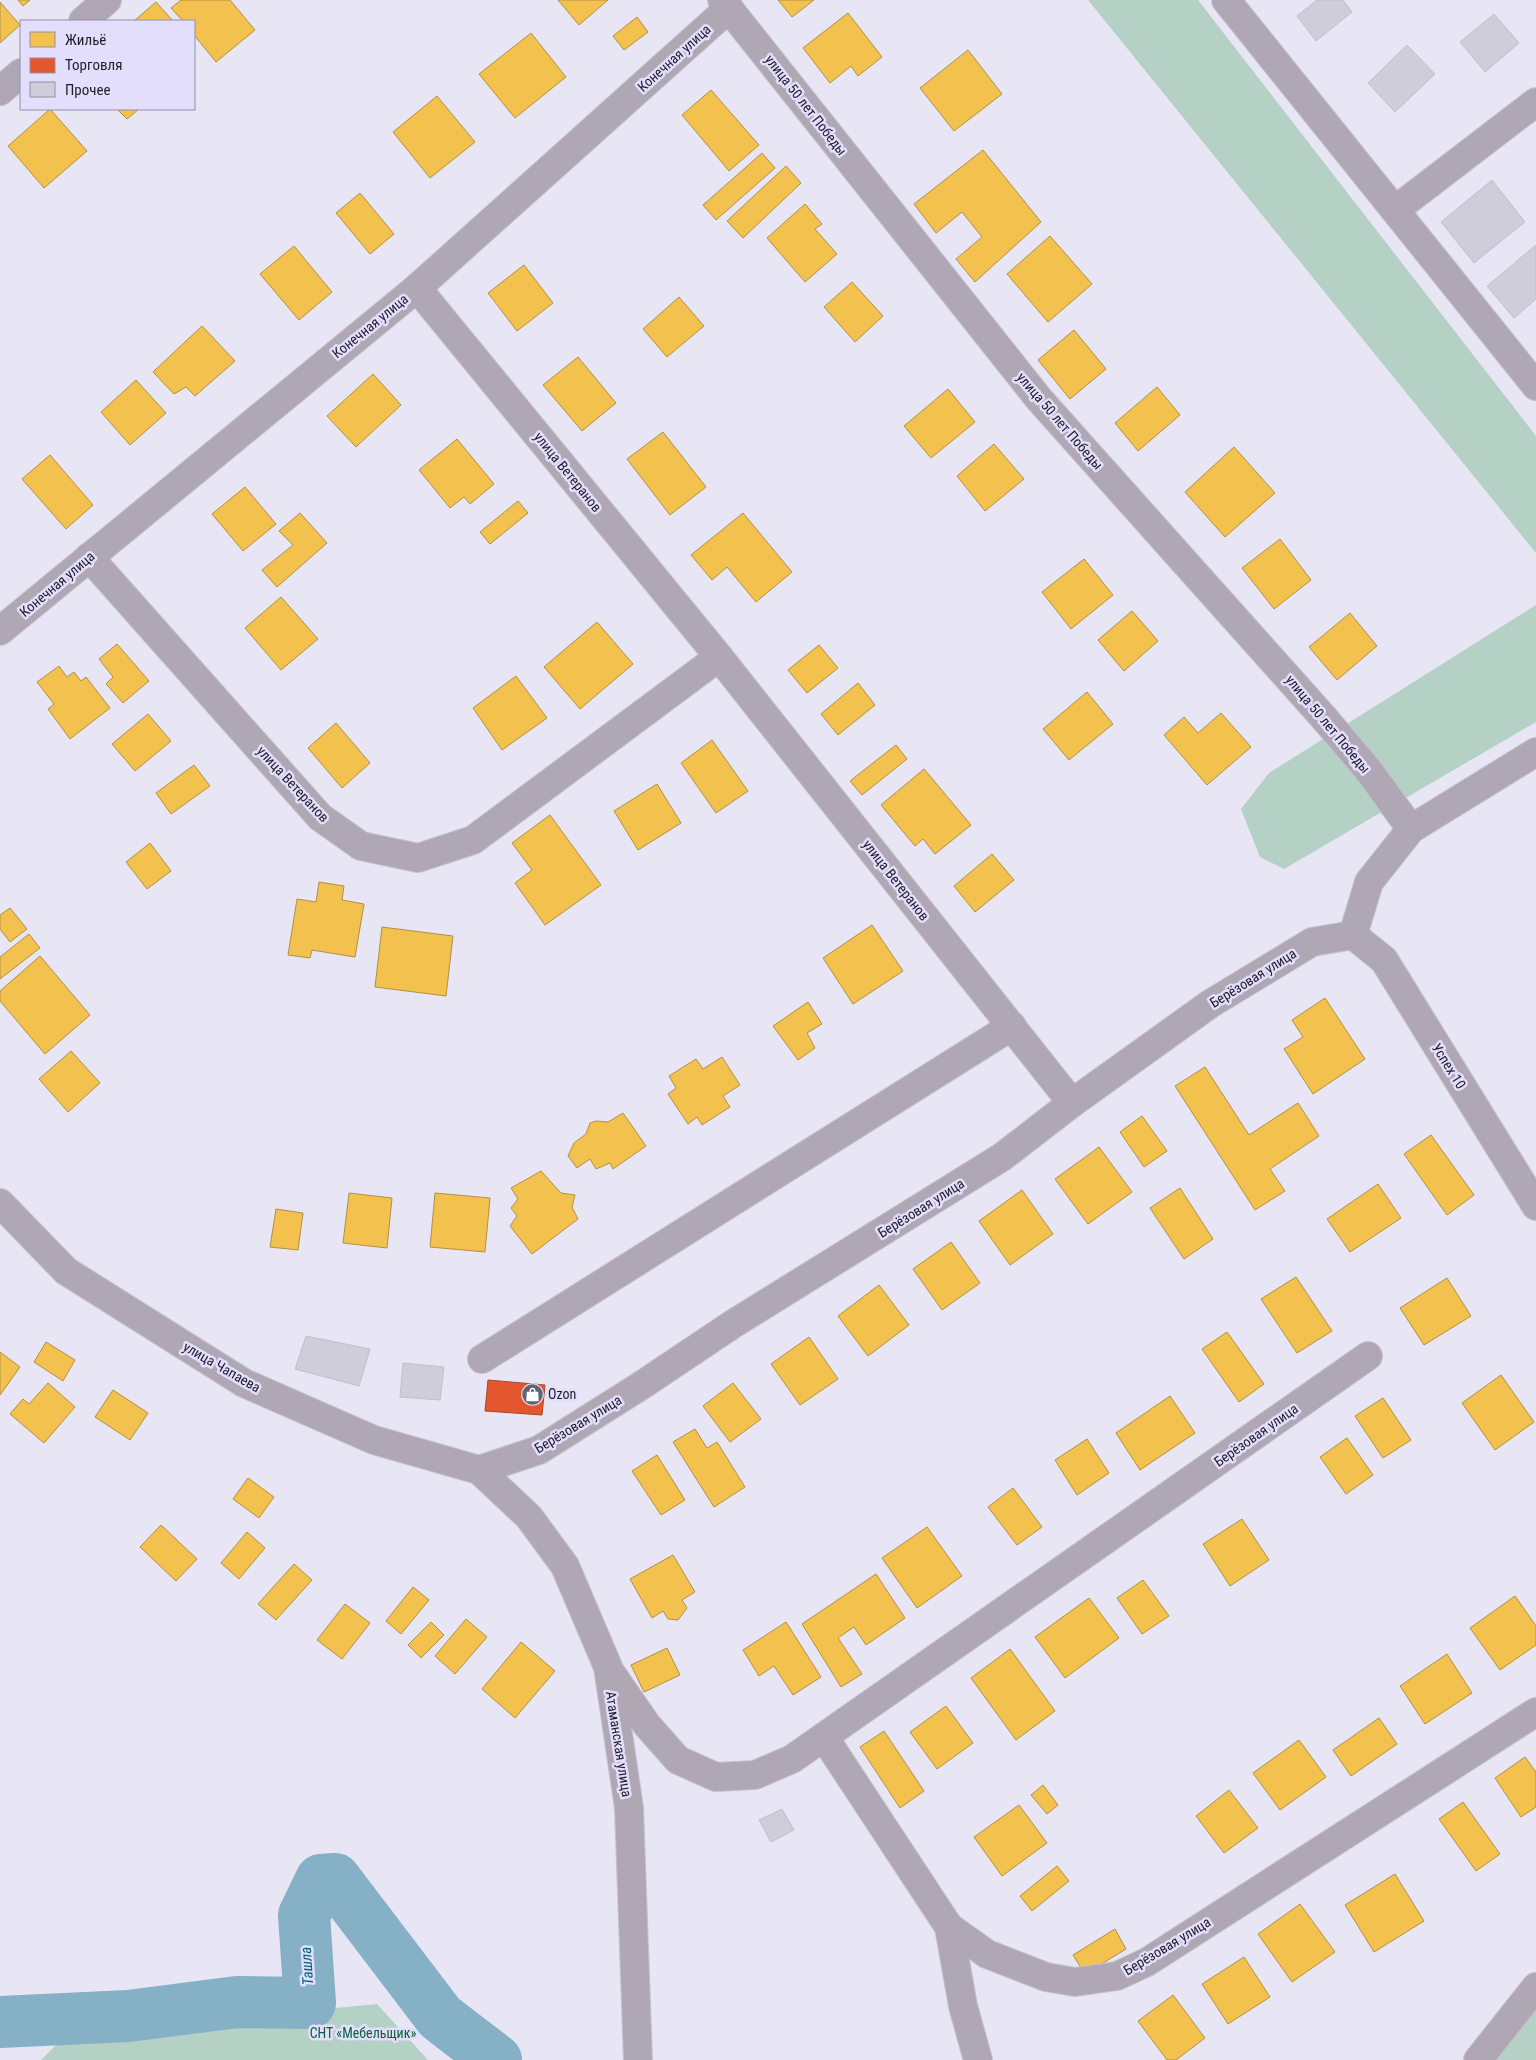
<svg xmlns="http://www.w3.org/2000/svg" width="1536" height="2060" font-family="'Roboto Condensed',sans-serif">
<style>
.green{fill:#b5d0c5}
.homes{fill:#f2c14e;stroke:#b29042}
.shops{fill:#e4572e;stroke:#a9452c}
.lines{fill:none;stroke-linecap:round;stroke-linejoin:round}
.river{stroke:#85b0c5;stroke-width:52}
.building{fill:#cfcdda;stroke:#c0bfcc}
.minor-casing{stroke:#c4c2ce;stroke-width:30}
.minor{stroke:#b0a7b4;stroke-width:28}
.labels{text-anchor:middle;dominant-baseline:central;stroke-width:5;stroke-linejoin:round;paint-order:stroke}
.street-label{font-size:14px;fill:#1e1c27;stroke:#e3defc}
.poi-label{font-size:14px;fill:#1e1c27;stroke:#e3defc;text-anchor:start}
.park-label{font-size:14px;fill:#076339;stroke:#e3defc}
.water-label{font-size:15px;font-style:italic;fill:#046077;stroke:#e3defc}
</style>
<rect width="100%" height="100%" fill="#e8e5f5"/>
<g class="green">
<path d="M1088 0H1198L1536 436V553Z"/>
<path d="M1536 605V722L1284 869 1260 857 1241 809 1269 773Z"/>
<path d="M377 2004 428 2060H41L67 2034Z"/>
<path d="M1536 2010V2060H1497Z"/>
</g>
<g class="homes">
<path d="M18 0H30L23 6Z"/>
<path d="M181 0H230L255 30 216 62 194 35V21H183L171 8Z"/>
<path d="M558 0H608L579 25Z"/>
<path d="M778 0H814L792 17Z"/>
<path d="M0 2 20 25 0 43Z"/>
<path d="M156 2 173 21H134Z"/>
<path d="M848 13 882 57 858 76 851 66 830 83 803 48Z"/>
<path d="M637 17 648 32 624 50 613 36Z"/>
<path d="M531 33 566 77 515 118 479 74Z"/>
<path d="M968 50 1002 94 954 131 920 88Z"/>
<path d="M711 90 759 145 729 171 682 115Z"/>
<path d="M437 96 475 142 430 178 393 132Z"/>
<path d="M50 109 87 151 44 188 8 146Z"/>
<path d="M117 109H139L127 119Z"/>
<path d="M983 150 1041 222 975 282 956 259 982 237 962 212 936 233 914 204Z"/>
<path d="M762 153 775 168 716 220 703 205Z"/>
<path d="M786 166 801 183 743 238 727 221Z"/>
<path d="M360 193 394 234 370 254 336 213Z"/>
<path d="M805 204 822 224 815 229 837 254 805 282 767 238Z"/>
<path d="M1050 236 1092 284 1048 322 1007 274Z"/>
<path d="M294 246 332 292 299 320 260 274Z"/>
<path d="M524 265 553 303 517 331 488 293Z"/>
<path d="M852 282 883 316 855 342 824 307Z"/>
<path d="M679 297 704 326 667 357 643 329Z"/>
<path d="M202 326 235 361 195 396 186 387 174 394 153 372Z"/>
<path d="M1074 330 1106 369 1070 399 1038 360Z"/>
<path d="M578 357 616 403 582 431 543 385Z"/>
<path d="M373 374 401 405 356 447 327 416Z"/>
<path d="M136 380 166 413 130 445 101 412Z"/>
<path d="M1157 387 1180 415 1138 451 1115 423Z"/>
<path d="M948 389 975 422 931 458 904 426Z"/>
<path d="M663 432 706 487 670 515 627 459Z"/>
<path d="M457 439 494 484 470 504 464 497 450 508 419 470Z"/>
<path d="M994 444 1024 479 985 511 957 476Z"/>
<path d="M1234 447 1275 493 1225 537 1185 492Z"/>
<path d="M50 455 93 505 66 529 22 479Z"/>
<path d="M245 487 276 524 243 551 212 514Z"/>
<path d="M518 501 528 513 490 544 480 532Z"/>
<path d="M300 513 327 543 277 587 262 570 293 545 279 531Z"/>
<path d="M743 513 792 572 756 602 727 567 712 580 691 555Z"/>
<path d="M1280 539 1311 580 1274 609 1242 568Z"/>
<path d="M1084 559 1113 595 1071 629 1042 592Z"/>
<path d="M281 597 318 639 281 670 245 628Z"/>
<path d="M1132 611 1158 641 1124 671 1098 640Z"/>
<path d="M1350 613 1377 646 1337 680 1309 647Z"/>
<path d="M597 622 633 664 580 709 544 667Z"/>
<path d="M117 644 149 681 123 703 106 684 113 677 99 659Z"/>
<path d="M819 645 838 668 807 693 788 670Z"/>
<path d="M59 666 67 677 74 672 81 681 86 677 110 708 70 739 48 709 54 704 37 682Z"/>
<path d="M516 676 547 718 502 750 473 708Z"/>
<path d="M858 683 875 705 838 735 821 714Z"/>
<path d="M1087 692 1113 724 1069 760 1043 729Z"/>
<path d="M1221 713 1251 747 1207 785 1164 735 1184 717 1198 733Z"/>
<path d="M148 714 171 741 135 771 112 744Z"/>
<path d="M336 723 370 763 342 788 308 748Z"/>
<path d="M712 740 748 791 716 813 681 763Z"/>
<path d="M896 745 907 759 862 795 850 781Z"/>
<path d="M194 765 210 786 171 814 156 793Z"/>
<path d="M924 769 971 825 935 854 923 839 915 846 881 805Z"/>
<path d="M657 784 681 823 638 850 614 811Z"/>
<path d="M550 815 601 885 545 925 515 883 532 870 512 843Z"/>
<path d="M150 843 171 871 147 889 126 862Z"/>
<path d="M992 854 1014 880 975 912 954 886Z"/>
<path d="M319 882 344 886 342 900 364 904 355 957 312 950 310 958 288 955 297 899 316 902Z"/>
<path d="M10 908 27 929 10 942 0 929V915Z"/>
<path d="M872 925 903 971 853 1004 823 958Z"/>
<path d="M382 927 453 936 446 996 375 987Z"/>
<path d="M29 934 40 948 0 979V957Z"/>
<path d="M40 956 90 1015 45 1054 0 1001V991Z"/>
<path d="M1325 998 1365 1059 1313 1094 1284 1049 1303 1037 1292 1020Z"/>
<path d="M808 1002 822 1024 807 1033 815 1048 798 1060 773 1026Z"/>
<path d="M71 1051 100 1083 68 1112 39 1079Z"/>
<path d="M722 1057 740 1085 723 1096 730 1107 702 1125 697 1117 688 1124 668 1094 676 1088 669 1076 696 1059 703 1069Z"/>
<path d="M1205 1067 1249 1135 1298 1103 1319 1136 1270 1169 1285 1191 1255 1210 1175 1086Z"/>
<path d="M623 1113 646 1146 613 1169 610 1163 596 1169 590 1159 577 1168 568 1156 574 1143 586 1134 590 1123 596 1121 608 1122Z"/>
<path d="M1142 1116 1167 1151 1144 1167 1120 1132Z"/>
<path d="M1431 1135 1474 1195 1447 1215 1404 1154Z"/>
<path d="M1099 1147 1132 1192 1088 1224 1055 1179Z"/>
<path d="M541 1171 561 1193 575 1195 572 1207 578 1219 532 1254 510 1226 517 1216 511 1208 518 1199 511 1188Z"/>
<path d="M1378 1184 1401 1218 1350 1252 1327 1219Z"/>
<path d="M1180 1188 1213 1239 1184 1259 1150 1208Z"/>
<path d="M1022 1190 1053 1234 1010 1265 979 1221Z"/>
<path d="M349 1193 392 1198 387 1248 343 1243Z"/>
<path d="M435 1193 490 1198 485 1252 430 1247Z"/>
<path d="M276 1209 303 1213 298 1250 270 1247Z"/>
<path d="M951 1242 980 1283 942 1310 913 1269Z"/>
<path d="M1296 1277 1332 1331 1297 1353 1261 1299Z"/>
<path d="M1447 1278 1471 1316 1424 1345 1400 1308Z"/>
<path d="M879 1285 909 1325 868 1356 838 1316Z"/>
<path d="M1227 1332 1264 1384 1239 1402 1202 1349Z"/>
<path d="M809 1337 838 1379 800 1405 771 1364Z"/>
<path d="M46 1342 75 1360 63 1381 34 1362Z"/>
<path d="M0 1352 20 1367 0 1395Z"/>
<path d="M1501 1375 1534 1422 1495 1450 1462 1403Z"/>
<path d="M48 1383 75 1407 44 1443 10 1414 23 1399 29 1404Z"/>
<path d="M733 1383 761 1419 730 1442 703 1406Z"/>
<path d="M113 1390 148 1413 130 1440 95 1417Z"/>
<path d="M1170 1396 1195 1433 1140 1470 1116 1433Z"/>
<path d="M1383 1398 1411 1440 1383 1458 1355 1416Z"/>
<path d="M695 1429 707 1448 717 1442 745 1487 714 1507 673 1442Z"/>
<path d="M1347 1438 1373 1475 1346 1494 1320 1457Z"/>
<path d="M1087 1439 1109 1473 1077 1495 1055 1460Z"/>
<path d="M657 1455 685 1500 661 1515 632 1471Z"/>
<path d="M248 1478 274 1497 259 1518 233 1499Z"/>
<path d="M1013 1488 1042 1527 1017 1545 988 1507Z"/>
<path d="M1242 1519 1269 1560 1230 1586 1203 1544Z"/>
<path d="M161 1525 197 1559 176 1581 140 1547Z"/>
<path d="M927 1527 962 1576 917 1608 882 1558Z"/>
<path d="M247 1532 265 1548 239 1579 221 1563Z"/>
<path d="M673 1555 695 1592 682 1600 687 1608 678 1620 668 1619 663 1611 652 1618 630 1579Z"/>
<path d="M294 1564 312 1580 276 1620 258 1604Z"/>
<path d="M876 1574 905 1618 866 1645 854 1627 838 1638 862 1674 841 1687 802 1624Z"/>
<path d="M1143 1580 1169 1616 1142 1634 1117 1598Z"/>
<path d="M413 1587 429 1600 401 1634 386 1621Z"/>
<path d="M1515 1596 1536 1626V1645L1500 1670 1470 1628Z"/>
<path d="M1089 1598 1119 1638 1065 1678 1035 1637Z"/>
<path d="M345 1604 370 1623 342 1659 317 1640Z"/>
<path d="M466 1619 487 1637 455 1674 435 1656Z"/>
<path d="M431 1622 444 1635 421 1658 408 1645Z"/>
<path d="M786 1622 821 1677 793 1695 774 1666 759 1676 743 1650Z"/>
<path d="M521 1642 555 1671 515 1718 482 1689Z"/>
<path d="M667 1648 680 1675 644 1692 631 1665Z"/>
<path d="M1010 1649 1055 1711 1016 1740 971 1678Z"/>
<path d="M1447 1654 1472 1693 1425 1724 1400 1686Z"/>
<path d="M946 1706 973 1743 937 1769 910 1732Z"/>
<path d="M1379 1718 1397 1744 1351 1776 1333 1750Z"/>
<path d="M884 1731 924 1791 900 1808 860 1747Z"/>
<path d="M1299 1740 1326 1777 1280 1810 1253 1773Z"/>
<path d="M1525 1757 1536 1772V1807L1521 1817 1495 1778Z"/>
<path d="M1043 1785 1058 1805 1047 1814 1031 1795Z"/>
<path d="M1229 1790 1258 1828 1224 1853 1196 1816Z"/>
<path d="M1463 1802 1500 1854 1476 1871 1439 1819Z"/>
<path d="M1019 1805 1047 1843 1002 1876 974 1837Z"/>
<path d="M1057 1866 1069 1881 1032 1911 1020 1896Z"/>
<path d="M1395 1874 1424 1921 1374 1952 1345 1905Z"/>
<path d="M1300 1904 1335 1952 1292 1982 1258 1934Z"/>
<path d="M1115 1929 1126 1949 1085 1974 1073 1955Z"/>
<path d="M1244 1957 1270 1997 1228 2024 1202 1984Z"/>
<path d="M1173 1995 1205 2038 1176 2060H1167L1138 2021Z"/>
</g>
<path class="shops" d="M488 1380 545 1385 542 1415 485 1411Z"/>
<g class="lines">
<path class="river" d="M0 2022 128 2016 237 2002 310 2003 304 1915 321 1880 335 1879 440 2017 496 2060"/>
</g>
<g class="building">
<path d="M1317 0H1343L1352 12 1316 41 1297 16Z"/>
<path d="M1494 14 1519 43 1485 72 1460 42Z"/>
<path d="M1407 45 1435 74 1395 112 1368 83Z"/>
<path d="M1492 180 1525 222 1474 263 1441 222Z"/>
<path d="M1536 245V299L1514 318 1487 286Z"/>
<path d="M306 1336 370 1349 359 1386 295 1369Z"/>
<path d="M403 1363 444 1367 440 1400 400 1397Z"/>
<path d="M782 1809 794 1830 771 1842 759 1820Z"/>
</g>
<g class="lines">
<defs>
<g id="minor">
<path d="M722 0 1039 399 1324 718 1369 771 1411 829"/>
<path d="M1226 0 1536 386"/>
<path d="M83 21 107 0"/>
<path d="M0 91 21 73"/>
<path d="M1395 210 1536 102"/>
<path d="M417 288 719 657 1072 1103"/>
<path d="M89 557 320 817 361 846 418 858 473 840 719 657"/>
<path d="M0 631 417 288 729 8"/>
<path d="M1353 935 1384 960 1536 1206"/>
<path d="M1353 935 1369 882 1411 829 1536 752"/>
<path d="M0 1203 66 1271 244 1383 374 1440 479 1470 529 1517 565 1566 608 1667 629 1808 638 2060"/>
<path d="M482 1359 1012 1026"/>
<path d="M479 1470 539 1450 642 1385 733 1324 1002 1157 1072 1103 1210 1004 1312 942 1353 935"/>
<path d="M611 1673 647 1725 678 1760 716 1777 755 1775 792 1759 1368 1356"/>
<path d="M824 1737 949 1927 987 1954 1046 1977 1075 1982 1117 1976 1147 1962 1536 1712"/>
<path d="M949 1927 963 2006 978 2060"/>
<path d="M1478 2060 1536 1987"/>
</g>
</defs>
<use href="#minor" class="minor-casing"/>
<use href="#minor" class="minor"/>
</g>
<defs>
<symbol id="shop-disc" viewBox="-11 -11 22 22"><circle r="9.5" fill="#65626f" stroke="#e3defc"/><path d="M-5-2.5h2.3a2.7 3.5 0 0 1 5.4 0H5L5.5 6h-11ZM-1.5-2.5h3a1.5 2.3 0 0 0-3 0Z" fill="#fff"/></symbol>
</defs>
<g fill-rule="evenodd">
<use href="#shop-disc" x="520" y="1382" width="25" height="25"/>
</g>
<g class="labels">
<g class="street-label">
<text transform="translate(674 58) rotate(-42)">Конечная улица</text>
<text transform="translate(806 105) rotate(52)">улица 50 лет Победы</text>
<text transform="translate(370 326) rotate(-39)">Конечная улица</text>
<text transform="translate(1060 421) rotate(49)">улица 50 лет Победы</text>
<text transform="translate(568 472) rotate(51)">улица Ветеранов</text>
<text transform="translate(57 584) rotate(-40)">Конечная улица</text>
<text transform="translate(1328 724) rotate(50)">улица 50 лет Победы</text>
<text transform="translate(293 784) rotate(47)">улица Ветеранов</text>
<text transform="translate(896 880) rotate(52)">улица Ветеранов</text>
<text transform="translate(1253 978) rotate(-32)">Берёзовая улица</text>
<text transform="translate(1449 1066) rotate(58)">Успех 10</text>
<text transform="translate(921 1208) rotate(-32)">Берёзовая улица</text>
<text transform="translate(222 1367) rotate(30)">улица Чапаева</text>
<text transform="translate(578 1424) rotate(-31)">Берёзовая улица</text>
<text transform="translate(1256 1435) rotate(-35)">Берёзовая улица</text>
<text transform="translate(619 1744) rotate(81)">Атаманская улица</text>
<text transform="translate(1167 1946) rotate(-31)">Берёзовая улица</text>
</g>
<g class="poi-label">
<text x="548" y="1394">Ozon</text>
</g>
<g class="park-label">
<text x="363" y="2033">СНТ «Мебельщик»</text>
</g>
<g class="water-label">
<text transform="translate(307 1966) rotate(-94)">Ташла</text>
</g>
</g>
<rect x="20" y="20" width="175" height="90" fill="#e3defc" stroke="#9490a7"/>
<rect x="30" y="32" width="25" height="15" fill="#f2c14e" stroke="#9490a7"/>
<text x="65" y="45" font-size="15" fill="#1e1c27">Жильё</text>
<rect x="30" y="58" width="25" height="15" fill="#e4572e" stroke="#9490a7"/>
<text x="65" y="70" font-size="15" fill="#1e1c27">Торговля</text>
<rect x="30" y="82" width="25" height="15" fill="#cfcdda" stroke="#9490a7"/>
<text x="65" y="95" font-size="15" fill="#1e1c27">Прочее</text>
</svg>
